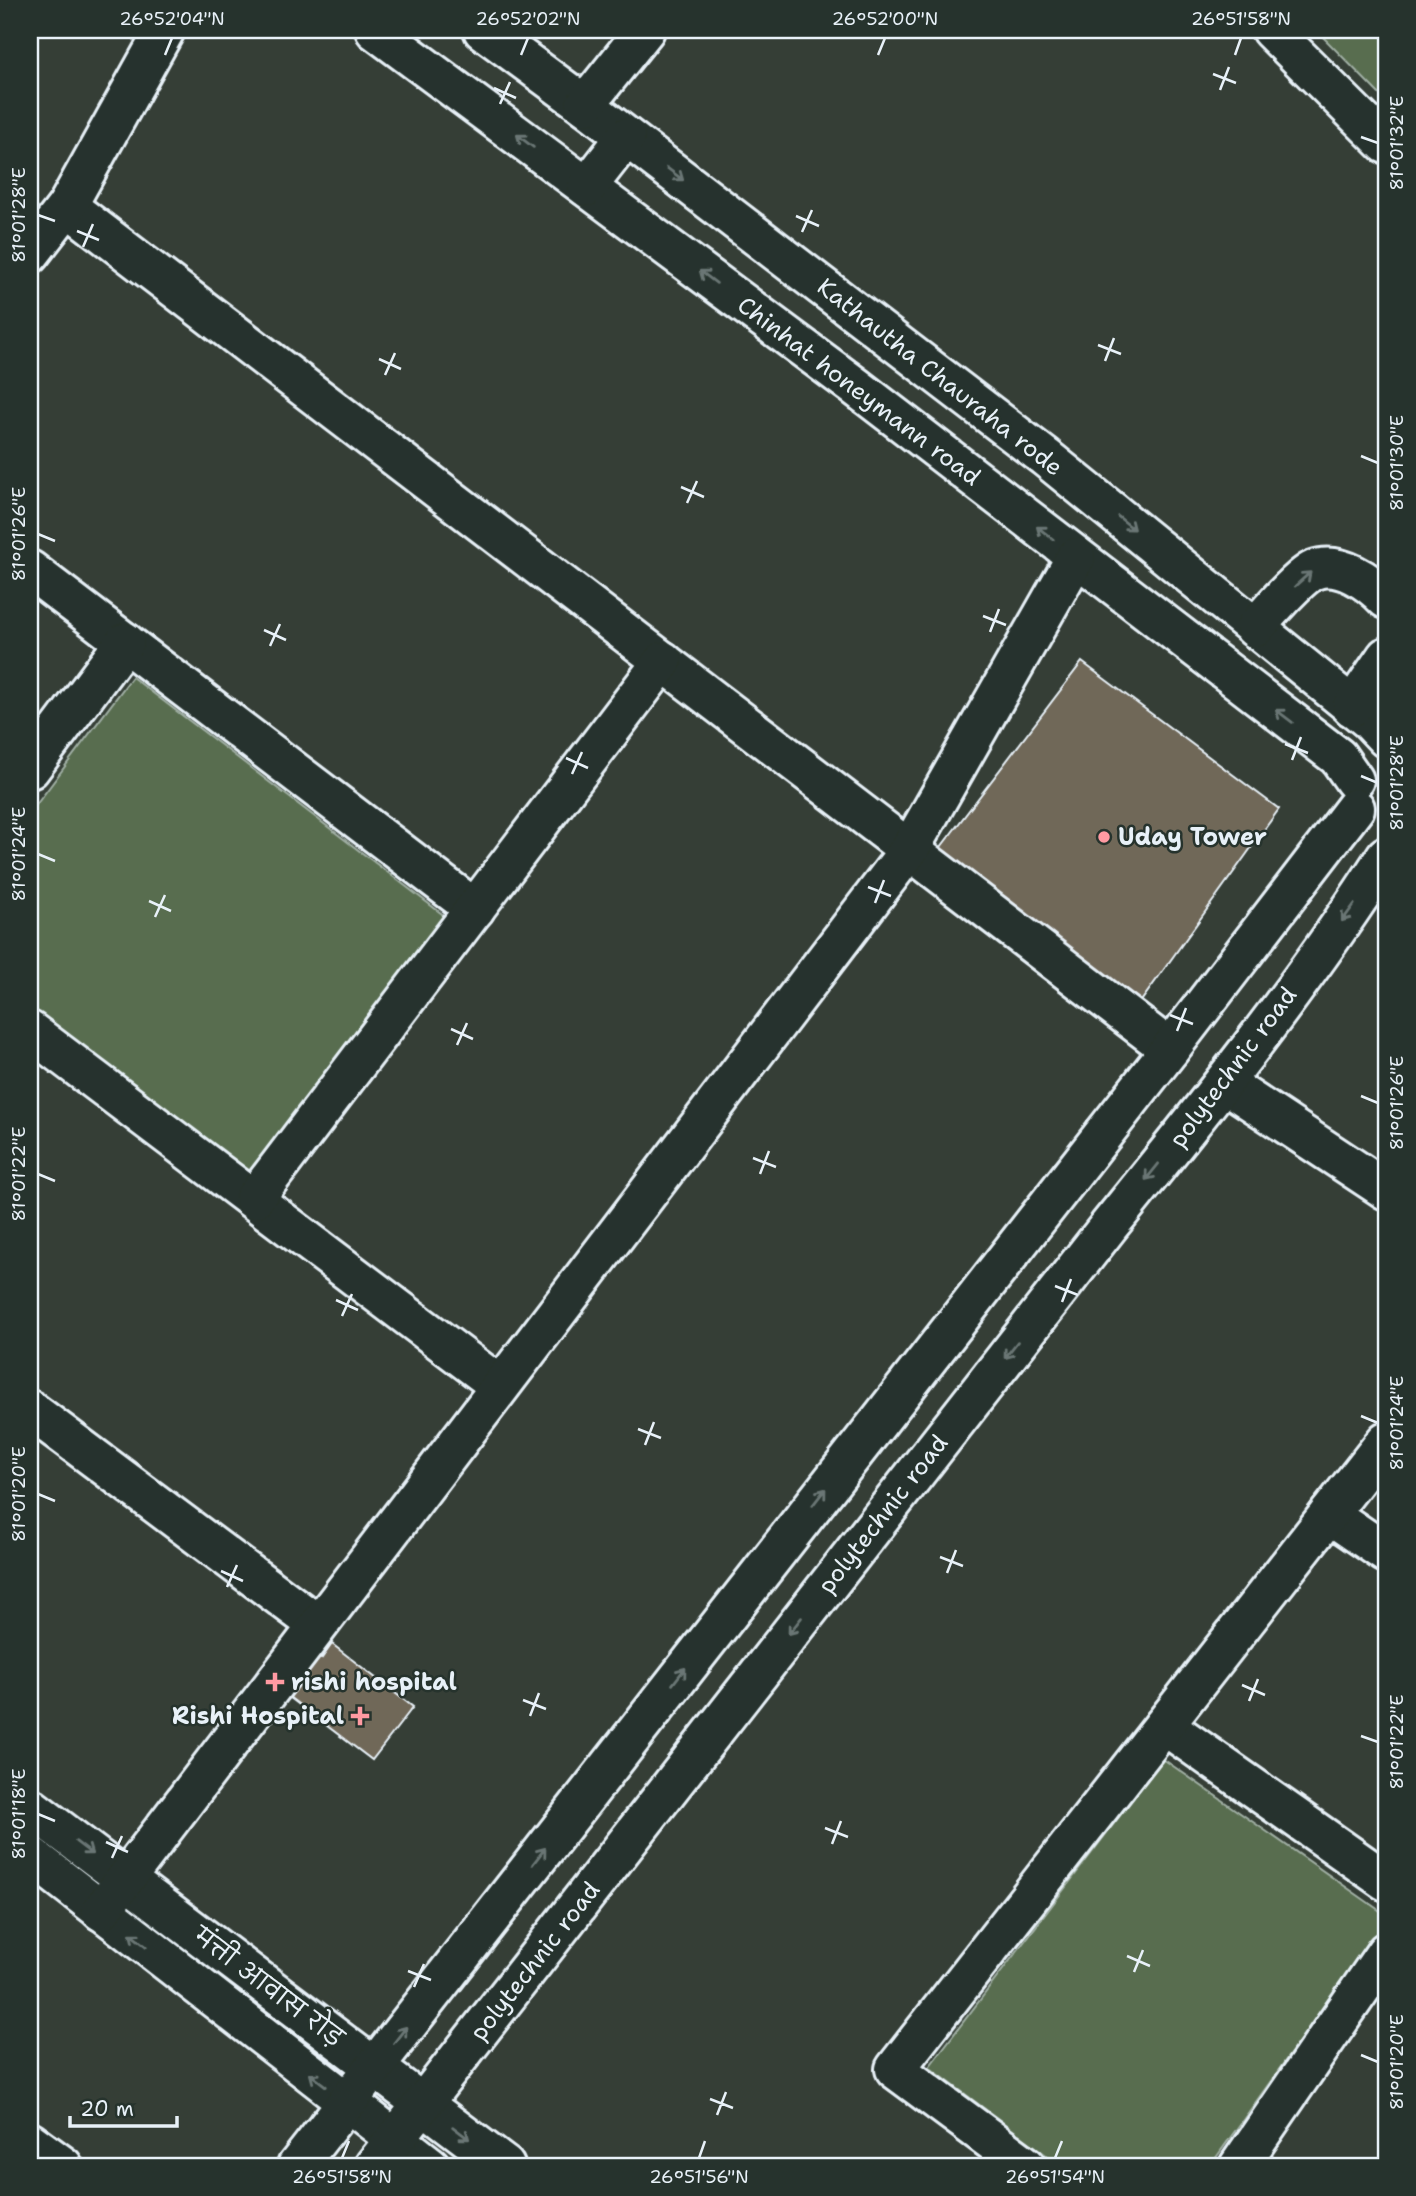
<svg xmlns="http://www.w3.org/2000/svg" width="1416" height="2196" font-family="'Shantell Sans','Playpen Sans Deva',sans-serif">
<style>
.green{fill:#596d50;stroke:#a0afa4;stroke-width:2}
.building{fill:#706858;stroke:#e8f1f8;stroke-width:2}
.lines{fill:none;stroke-linecap:round;stroke-linejoin:round}
.minor-casing{stroke:#e8f1f8;stroke-width:44}
.minor{stroke:#26332d;stroke-width:38}
.oneway{stroke:#6a7674}
.ticks{fill:none;stroke:#e8f1f8;stroke-width:2.5}
.poi-dot{fill:#ff9aa2;stroke:#26332d;stroke-width:2.5}
.labels{text-anchor:middle;dominant-baseline:central;stroke-width:5;stroke-linejoin:round;paint-order:stroke}
.street-label{font-size:24px;fill:#e8f1f8;stroke:#26332d}
.poi-label{font-size:24px;font-weight:bold;fill:#e8f1f8;stroke:#26332d;text-anchor:start}
.neatline{fill:none;stroke:#e8f1f8;stroke-width:2.5}
.ticks-label{font-size:18px;text-anchor:middle;fill:#e8f1f8}
</style>
<rect width="100%" height="100%" fill="#353e36"/>
<filter id="ink" filterUnits="userSpaceOnUse"><feTurbulence type="fractalNoise" baseFrequency=".0143" numOctaves="2"/><feDisplacementMap in="SourceGraphic" scale="14" xChannelSelector="R" yChannelSelector="G"/><feConvolveMatrix kernelMatrix="1 2 1 2 8 2 1 2 1" color-interpolation-filters="sRGB"/></filter>
<g filter="url(#ink)">
<g class="green">
<path d="M1316 30H1386V101Z"/>
<path d="M132 677 446 917 251 1175 30 1008V813Z"/>
<path d="M1163 1759 1386 1915V1920L1210 2166H1061L929 2067Z"/>
</g>
<g class="building">
<path d="M1082 662 1279 809 1129 1018 928 864Z"/>
<path d="M332 1644 413 1707 372 1760 289 1697 302 1681 294 1676 313 1651 322 1658Z"/>
</g>
<g class="lines">
<defs>
<g id="minor">
<path d="M375 30 856 387 1338 757 1354 780"/>
<path d="M483 30 585 105 1045 457 1369 720 1386 738"/>
<path d="M1271 30 1386 144"/>
<path d="M585 105 645 30"/>
<path d="M587 187 626 137"/>
<path d="M67 206 1170 1049"/>
<path d="M30 254 67 206 165 30"/>
<path d="M30 570 475 909"/>
<path d="M1255 628C1266 615 1300 576 1314 570 1339 560 1370 582 1386 599"/>
<path d="M1352 707 1386 657"/>
<path d="M30 769 125 642"/>
<path d="M30 1031 500 1386"/>
<path d="M1224 1083 1386 1190"/>
<path d="M254 1199 663 661"/>
<path d="M30 1410 318 1625"/>
<path d="M1329 1514 1386 1553"/>
<path d="M1164 1725 1386 1881"/>
<path d="M30 1807 505 2166"/>
<path d="M30 1855 430 2166"/>
<path d="M101 1911 909 850 1076 557"/>
<path d="M30 2142 63 2166"/>
<path d="M297 2166 1170 1049 1355 808"/>
<path d="M374 2166 1108 1227C1205 1107 1303 986 1386 856"/>
<path d="M1026 2166 895 2069 1386 1441"/>
<path d="M1239 2166 1386 1952"/>
</g>
</defs>
<use href="#minor" class="minor-casing"/>
<use href="#minor" class="minor"/>
</g>
<defs><path id="oneway-shaft" d="M-6 0H5M1.5-3L5.5 0L1.5 3" fill="none" stroke-width="1.6" stroke-linecap="round" stroke-linejoin="round" transform="scale(1.75)"/></defs>
<g class="oneway">
<use href="#oneway-shaft" transform="translate(525 141) rotate(-143)"/>
<use href="#oneway-shaft" transform="translate(675 174) rotate(37)"/>
<use href="#oneway-shaft" transform="translate(708 277) rotate(-143)"/>
<use href="#oneway-shaft" transform="translate(1126 523) rotate(39)"/>
<use href="#oneway-shaft" transform="translate(1045 533) rotate(-142)"/>
<use href="#oneway-shaft" transform="translate(1303 579) rotate(-42)"/>
<use href="#oneway-shaft" transform="translate(1284 716) rotate(-143)"/>
<use href="#oneway-shaft" transform="translate(1348 913) rotate(126)"/>
<use href="#oneway-shaft" transform="translate(1152 1172) rotate(129)"/>
<use href="#oneway-shaft" transform="translate(1011 1350) rotate(128)"/>
<use href="#oneway-shaft" transform="translate(819 1497) rotate(-52)"/>
<use href="#oneway-shaft" transform="translate(795 1626) rotate(128)"/>
<use href="#oneway-shaft" transform="translate(679 1676) rotate(-52)"/>
<use href="#oneway-shaft" transform="translate(84 1848) rotate(37)"/>
<use href="#oneway-shaft" transform="translate(539 1856) rotate(-52)"/>
<use href="#oneway-shaft" transform="translate(138 1940) rotate(-142)"/>
<use href="#oneway-shaft" transform="translate(400 2035) rotate(-52)"/>
<use href="#oneway-shaft" transform="translate(318 2080) rotate(-142)"/>
<use href="#oneway-shaft" transform="translate(461 2133) rotate(37)"/>
</g>
</g>
<path class="ticks" d="M165 55 172 38M521 55 528 38M878 55 885 38M1235 55 1241 38M1213 74 1236 83M494 88 516 98M1220 90 1229 67M500 104 510 82M1361 137 1378 143M38 215 55 221M796 216 819 226M77 231 99 240M802 232 812 210M83 247 93 224M1098 345 1121 354M379 359 401 369M1105 361 1114 338M385 375 395 353M1361 456 1378 463M681 487 704 497M687 503 697 481M38 534 55 541M983 616 1006 625M264 630 286 640M990 632 999 609M270 646 280 624M1285 744 1308 753M566 758 588 768M1292 760 1301 737M572 774 582 752M1361 776 1378 783M38 854 55 861M868 887 891 896M149 901 171 911M875 903 884 880M155 917 165 895M1170 1015 1193 1024M451 1029 473 1039M1177 1031 1186 1008M457 1045 467 1023M1361 1096 1378 1103M753 1158 776 1167M38 1174 55 1181M760 1174 769 1151M1055 1286 1078 1295M336 1300 358 1310M1062 1302 1071 1279M342 1316 352 1294M1361 1416 1378 1423M638 1429 661 1438M645 1445 654 1422M38 1494 55 1501M940 1557 963 1566M221 1571 243 1581M947 1573 956 1550M227 1587 237 1565M1242 1685 1265 1695M523 1700 546 1709M1249 1701 1258 1679M530 1716 539 1693M1361 1736 1378 1742M38 1814 55 1821M825 1828 848 1837M106 1842 128 1852M832 1844 841 1821M112 1858 122 1836M1127 1956 1150 1966M408 1971 431 1980M1134 1972 1143 1950M414 1987 424 1964M1361 2055 1378 2062M710 2099 733 2108M717 2115 726 2092M342 2158 349 2141M699 2158 705 2141M1055 2158 1062 2141"/>
<g class="poi-dot">
<circle cx="1104" cy="837" r="7"/>
<path d="M271.5 1671.5h7v7h7v7h-7v7h-7v-7h-7v-7h7z"/>
<path d="M356.5 1705.5h7v7h7v7h-7v7h-7v-7h-7v-7h7z"/>
</g>
<g class="labels">
<g class="street-label">
<text transform="translate(940 377) rotate(38)">Kathautha Chauraha rode</text>
<text transform="translate(859 391) rotate(37)">Chinhat honeymann road</text>
<text transform="translate(1233 1067) rotate(-53)">polytechnic road</text>
<text transform="translate(883 1514) rotate(-52)">polytechnic road</text>
<text transform="translate(535 1961) rotate(-52)">polytechnic road</text>
<text transform="translate(268 1987) rotate(37)">मंत्ती आवास रोड़</text>
</g>
<g class="poi-label">
<text x="1118" y="837">Uday Tower</text>
<text x="291" y="1682">rishi hospital</text>
<text x="344" y="1716" text-anchor="end">Rishi Hospital</text>
</g>
</g>
<rect width="1416" height="2196" fill="none" stroke="#26332d" stroke-width="77"/>
<path d="M70 2116v10h107v-10" fill="none" stroke="#e8f1f8" stroke-width="3.5"/>
<text x="80" y="2116" font-size="21" fill="#e8f1f8" stroke="#26332d" stroke-width="5" paint-order="stroke">20 m</text>
<rect x="38" y="38" width="1340" height="2120" class="neatline"/>
<g class="ticks-label">
<text x="172" y="25">26°52'04"N</text>
<text x="528" y="25">26°52'02"N</text>
<text x="885" y="25">26°52'00"N</text>
<text x="1241" y="25">26°51'58"N</text>
<text transform="translate(1397 143) rotate(-90)" y="6">81°01'32"E</text>
<text transform="translate(19 215) rotate(-90)" y="6">81°01'28"E</text>
<text transform="translate(1397 463) rotate(-90)" y="6">81°01'30"E</text>
<text transform="translate(19 534) rotate(-90)" y="6">81°01'26"E</text>
<text transform="translate(1397 783) rotate(-90)" y="6">81°01'28"E</text>
<text transform="translate(19 854) rotate(-90)" y="6">81°01'24"E</text>
<text transform="translate(1397 1103) rotate(-90)" y="6">81°01'26"E</text>
<text transform="translate(19 1174) rotate(-90)" y="6">81°01'22"E</text>
<text transform="translate(1397 1423) rotate(-90)" y="6">81°01'24"E</text>
<text transform="translate(19 1494) rotate(-90)" y="6">81°01'20"E</text>
<text transform="translate(1397 1742) rotate(-90)" y="6">81°01'22"E</text>
<text transform="translate(19 1814) rotate(-90)" y="6">81°01'18"E</text>
<text transform="translate(1397 2062) rotate(-90)" y="6">81°01'20"E</text>
<text x="342" y="2183">26°51'58"N</text>
<text x="699" y="2183">26°51'56"N</text>
<text x="1055" y="2183">26°51'54"N</text>
</g>
</svg>
